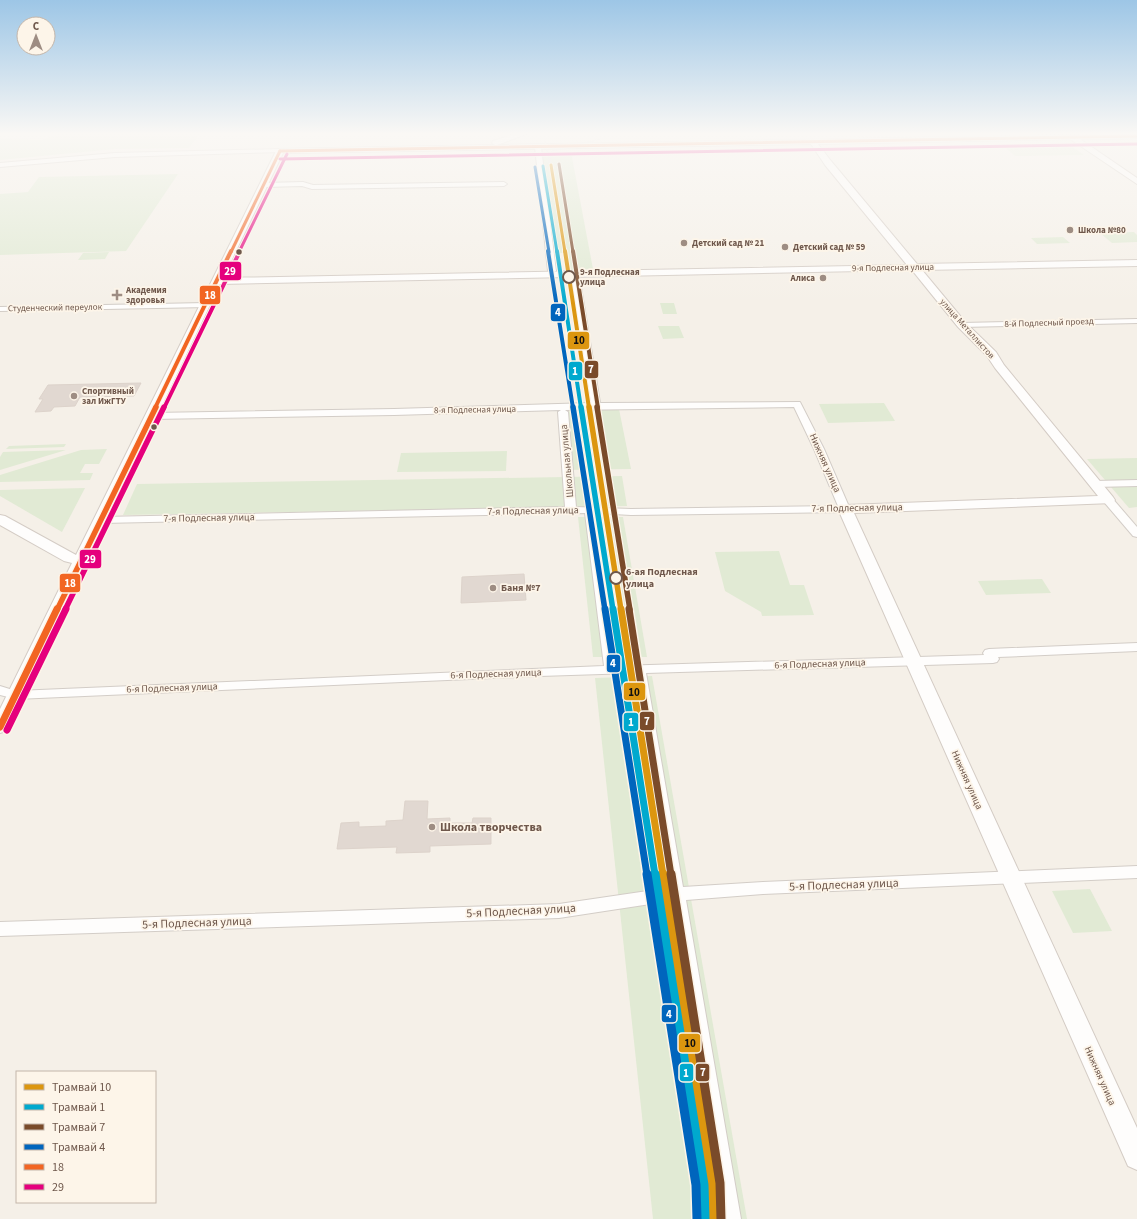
<svg xmlns="http://www.w3.org/2000/svg" width="1137" height="1219" font-family="'Source Sans 3',sans-serif">
<style>
.green{fill:#e1ead4}
.building{fill:#e1d8d1;stroke:#ddd3cb}
.lines{fill:none;stroke-linecap:round;stroke-linejoin:round}
.street-casing{stroke:#d3cdc7;stroke-width:2}
.secondary-casing{stroke:#d4ccc5;stroke-width:2}
.street{fill:#fefdfc;fill-rule:evenodd}
.secondary{fill:#fefdfc;fill-rule:evenodd}
.tram{stroke:#e4e2e3;stroke-width:1}
.bus-1-far3-casing{stroke:#fdf5e9;stroke-width:4.5}
.bus-1-far2-casing{stroke:#fdf5e9;stroke-width:6}
.bus-1-far1-casing{stroke:#fdf5e9;stroke-width:8}
.bus-1-casing{stroke:#fdf5e9;stroke-width:10}
.bus-2-far3-casing{stroke:#fdf5e9;stroke-width:4.5}
.bus-2-far2-casing{stroke:#fdf5e9;stroke-width:6}
.bus-2-far1-casing{stroke:#fdf5e9;stroke-width:8}
.bus-2-casing{stroke:#fdf5e9;stroke-width:10}
.bus-1-far3{stroke:#f26522;stroke-width:3}
.bus-1-far2{stroke:#f26522;stroke-width:4}
.bus-1-far1{stroke:#f26522;stroke-width:5.5}
.bus-1{stroke:#f26522;stroke-width:7}
.bus-2-far3{stroke:#e5007d;stroke-width:3}
.bus-2-far2{stroke:#e5007d;stroke-width:4}
.bus-2-far1{stroke:#e5007d;stroke-width:5.5}
.bus-2{stroke:#e5007d;stroke-width:7}
.tram-1-far4-casing{stroke:#fdf5e9;stroke-width:4.5}
.tram-1-far3-casing{stroke:#fdf5e9;stroke-width:6}
.tram-1-far2-casing{stroke:#fdf5e9;stroke-width:8}
.tram-1-far1-casing{stroke:#fdf5e9;stroke-width:10}
.tram-1-casing{stroke:#fdf5e9;stroke-width:12}
.tram-2-far4-casing{stroke:#fdf5e9;stroke-width:4.5}
.tram-2-far3-casing{stroke:#fdf5e9;stroke-width:6}
.tram-2-far2-casing{stroke:#fdf5e9;stroke-width:8}
.tram-2-far1-casing{stroke:#fdf5e9;stroke-width:10}
.tram-2-casing{stroke:#fdf5e9;stroke-width:12}
.tram-3-far4-casing{stroke:#fdf5e9;stroke-width:4.5}
.tram-3-far3-casing{stroke:#fdf5e9;stroke-width:6}
.tram-3-far2-casing{stroke:#fdf5e9;stroke-width:8}
.tram-3-far1-casing{stroke:#fdf5e9;stroke-width:10}
.tram-3-casing{stroke:#fdf5e9;stroke-width:12}
.tram-4-far4-casing{stroke:#fdf5e9;stroke-width:4.5}
.tram-4-far3-casing{stroke:#fdf5e9;stroke-width:6}
.tram-4-far2-casing{stroke:#fdf5e9;stroke-width:8}
.tram-4-far1-casing{stroke:#fdf5e9;stroke-width:10}
.tram-4-casing{stroke:#fdf5e9;stroke-width:12}
.tram-1-far4{stroke:#dc960f;stroke-width:3}
.tram-1-far3{stroke:#dc960f;stroke-width:4}
.tram-1-far2{stroke:#dc960f;stroke-width:5.5}
.tram-1-far1{stroke:#dc960f;stroke-width:7}
.tram-1{stroke:#dc960f;stroke-width:9}
.tram-2-far4{stroke:#00a9ce;stroke-width:3}
.tram-2-far3{stroke:#00a9ce;stroke-width:4}
.tram-2-far2{stroke:#00a9ce;stroke-width:5.5}
.tram-2-far1{stroke:#00a9ce;stroke-width:7}
.tram-2{stroke:#00a9ce;stroke-width:9}
.tram-3-far4{stroke:#7a4b2a;stroke-width:3}
.tram-3-far3{stroke:#7a4b2a;stroke-width:4}
.tram-3-far2{stroke:#7a4b2a;stroke-width:5.5}
.tram-3-far1{stroke:#7a4b2a;stroke-width:7}
.tram-3{stroke:#7a4b2a;stroke-width:9}
.tram-4-far4{stroke:#0065bd;stroke-width:3}
.tram-4-far3{stroke:#0065bd;stroke-width:4}
.tram-4-far2{stroke:#0065bd;stroke-width:5.5}
.tram-4-far1{stroke:#0065bd;stroke-width:7}
.tram-4{stroke:#0065bd;stroke-width:9}
.poi-dot{fill:#9e8d83;stroke:#fdf5e9;stroke-width:1.5}
.bus-dot{fill:#6f584c;stroke:#fdf5e9;stroke-width:1.5}
.stop-dot{fill:#fdf5e9;stroke:#6f584c;stroke-width:2}
.labels{text-anchor:middle;dominant-baseline:central;stroke-width:3.5;stroke-linejoin:round;paint-order:stroke}
.far-poi-label{font-size:9px;font-weight:bold;fill:#6f584c;stroke:#fdf5e9;text-anchor:start}
.far-street-label{font-size:9px;fill:#6f584c;stroke:#fdf5e9}
.far-stop-label{font-size:9px;font-weight:bold;fill:#6f584c;stroke:#fdf5e9;text-anchor:start}
.street-label{font-size:10px;fill:#6f584c;stroke:#fdf5e9}
.stop-label{font-size:10px;font-weight:bold;fill:#6f584c;stroke:#fdf5e9;text-anchor:start}
.poi-label{font-size:10px;font-weight:bold;fill:#6f584c;stroke:#fdf5e9;text-anchor:start}
.near-poi-label{font-size:12px;font-weight:bold;fill:#6f584c;stroke:#fdf5e9;text-anchor:start}
.near-street-label{font-size:12px;fill:#6f584c;stroke:#fdf5e9}
.line-badge{stroke:#fdf5e9;stroke-width:1.5}
.badge-label{font-size:11px;text-anchor:middle;font-weight:bold;fill:#fff}
.pale-badge-label{font-size:11px;text-anchor:middle;font-weight:bold;fill:#111}
</style>
<rect width="100%" height="100%" fill="#f5f0e8"/>
<g class="green">
<path d="M60 133H200L189 148 115 149 0 160V139L42 140Z"/>
<path d="M1068 144 1084 155 1015 156 1002 145Z"/>
<path d="M541 152H571L593 269 570 270 568 253H551Z"/>
<path d="M178 174 126 251 0 255V194L28 192 39 177Z"/>
<path d="M1134 232 1137 235V242L1112 243 1100 233Z"/>
<path d="M1063 237 1070 243 1037 244 1031 238Z"/>
<path d="M109 252 105 259 78 260 83 253Z"/>
<path d="M660 303H674L677 314H663Z"/>
<path d="M658 326H679L684 338 663 339Z"/>
<path d="M884 403 895 421 828 423 819 404Z"/>
<path d="M619 409 631 469 563 470 558 411Z"/>
<path d="M66 444 64 447 6 449 9 446Z"/>
<path d="M107 449 99 464H85L80 473H93L90 480 0 482V475L81 450Z"/>
<path d="M66 450 0 470V457L3 452Z"/>
<path d="M507 451 506 471 397 472 401 453Z"/>
<path d="M1137 458V507L1129 508 1087 459Z"/>
<path d="M622 476 627 506 123 515 137 484Z"/>
<path d="M85 488 62 532 0 496V490Z"/>
<path d="M578 517H623L647 657H593Z"/>
<path d="M779 551 790 585H804L814 615 762 616 761 612 725 591 715 552Z"/>
<path d="M1042 579 1051 593 986 595 978 581Z"/>
<path d="M652 676 747 1219H653L595 678Z"/>
<path d="M1090 889 1112 931 1073 933 1052 891Z"/>
</g>
<g class="building">
<path d="M141 383 134 396 80 397 75 406 54 407 51 411 35 412 43 399H39L48 385Z"/>
<path d="M524 574 526 600 461 603 462 577Z"/>
<path d="M405 801H428L427 819 450 818V823H472L473 818H491V844L430 846V852L396 853 397 847 337 849 341 823 359 822V827L386 826V821L403 820Z"/>
</g>
<g class="lines">
<defs>
<g id="street">
<path d="M538 145 541 147 556 271 552 273 548 271 535 147Z"/>
<path d="M280 149 282 150V152L115 157 0 167V163L115 153Z"/>
<path d="M303 182 313 185 504 182 507 184 504 186 312 189 302 186 264 187 261 185 264 183Z"/>
<path d="M572 273H575L579 275 600 403 800 402 824 449 850 509 845 512 631 515 596 513 617 666 984 655 983 653 985 650 989 649 1137 643V651L998 657 999 659 997 662 993 663 646 673 683 887 763 882 1137 866V878L763 894 686 900 741 1219H721L670 901 559 918 0 936V922L559 904 668 888 633 673 540 676 16 699 0 695V686L16 691 604 666 585 513 102 523 97 520 102 517 565 507 558 412 561 410 394 415 152 419 147 416 152 413 394 409 591 403 571 275ZM794 407 814 449 838 506 631 509 576 507 568 412 565 410Z"/>
<path d="M206 303 210 305 209 307 0 311V307Z"/>
<path d="M1137 319V323L962 327 958 325 962 323Z"/>
<path d="M1137 480V486L1095 487 1090 484 1095 481Z"/>
<path d="M1108 497 1112 498 1137 527V537L1133 536 1104 502 1103 500 1104 498Z"/>
</g>
<path id="secondary" d="M518 133H529L497 145 1137 134V138L1080 139 1137 178V184L1070 139 818 144 831 161 917 264 1137 260V266L922 270 966 323 996 352 1004 365 1113 497 1115 500 1113 503 854 513 1137 1128V1170L1128 1166 838 509 840 506 845 505 1098 496 995 368 987 356 958 327 912 270 220 284 89 558 91 560 87 564 9 727 6 731 0 733V709L72 563 64 561 0 525V515L5 516 76 555 277 149 495 145 492 143 493 141ZM811 144 825 165 907 265 223 278 283 153Z"/>
</defs>
<use href="#street" class="street-casing"/>
<use href="#secondary" class="secondary-casing"/>
<use href="#street" class="street"/>
<use href="#secondary" class="secondary"/>
<g class="tram">
<path d="M548 133 544 135 551 172"/>
<path d="M551 165 550 153 552 151 600 139 601 136 597 133"/>
</g>
<defs>
<g id="bus-1-far3">
<path d="M280 151 1137 136"/>
<path d="M231 252 280 151"/>
</g>
<path id="bus-1-far2" d="M155 408 231 251"/>
<path id="bus-1-far1" d="M57 610 156 407"/>
<path id="bus-1" d="M0 727 57 609"/>
<g id="bus-2-far3">
<path d="M280 159 1137 144"/>
<path d="M239 252 287 154"/>
</g>
<path id="bus-2-far2" d="M164 408 240 251"/>
<path id="bus-2-far1" d="M65 610 164 407"/>
<path id="bus-2" d="M7 730 66 609"/>
</defs>
<use href="#bus-1-far3" class="bus-1-far3-casing"/>
<use href="#bus-1-far2" class="bus-1-far2-casing"/>
<use href="#bus-1-far1" class="bus-1-far1-casing"/>
<use href="#bus-1" class="bus-1-casing"/>
<use href="#bus-2-far3" class="bus-2-far3-casing"/>
<use href="#bus-2-far2" class="bus-2-far2-casing"/>
<use href="#bus-2-far1" class="bus-2-far1-casing"/>
<use href="#bus-2" class="bus-2-casing"/>
<use href="#bus-1-far3" class="bus-1-far3"/>
<use href="#bus-1-far2" class="bus-1-far2"/>
<use href="#bus-1-far1" class="bus-1-far1"/>
<use href="#bus-1" class="bus-1"/>
<use href="#bus-2-far3" class="bus-2-far3"/>
<use href="#bus-2-far2" class="bus-2-far2"/>
<use href="#bus-2-far1" class="bus-2-far1"/>
<use href="#bus-2" class="bus-2"/>
<defs>
<path id="tram-1-far4" d="M551 165 565 252"/>
<path id="tram-1-far3" d="M565 251 589 408"/>
<path id="tram-1-far2" d="M589 407 621 610"/>
<path id="tram-1-far1" d="M621 609 663 875"/>
<path id="tram-1" d="M663 874 712 1184 713 1219"/>
<path id="tram-2-far4" d="M543 166 557 252"/>
<path id="tram-2-far3" d="M557 251 581 408"/>
<path id="tram-2-far2" d="M581 407 613 610"/>
<path id="tram-2-far1" d="M613 609 655 875"/>
<path id="tram-2" d="M655 874 704 1185 705 1219"/>
<path id="tram-3-far4" d="M559 164 573 252"/>
<path id="tram-3-far3" d="M573 251 598 408"/>
<path id="tram-3-far2" d="M597 407 630 610"/>
<path id="tram-3-far1" d="M629 609 671 875"/>
<path id="tram-3" d="M671 874 720 1183 721 1219"/>
<path id="tram-4-far4" d="M535 167 549 252"/>
<path id="tram-4-far3" d="M548 251 573 408"/>
<path id="tram-4-far2" d="M573 407 605 610"/>
<path id="tram-4-far1" d="M605 609 647 875"/>
<path id="tram-4" d="M647 874 696 1185 697 1219"/>
</defs>
<use href="#tram-1-far4" class="tram-1-far4-casing"/>
<use href="#tram-1-far3" class="tram-1-far3-casing"/>
<use href="#tram-1-far2" class="tram-1-far2-casing"/>
<use href="#tram-1-far1" class="tram-1-far1-casing"/>
<use href="#tram-1" class="tram-1-casing"/>
<use href="#tram-2-far4" class="tram-2-far4-casing"/>
<use href="#tram-2-far3" class="tram-2-far3-casing"/>
<use href="#tram-2-far2" class="tram-2-far2-casing"/>
<use href="#tram-2-far1" class="tram-2-far1-casing"/>
<use href="#tram-2" class="tram-2-casing"/>
<use href="#tram-3-far4" class="tram-3-far4-casing"/>
<use href="#tram-3-far3" class="tram-3-far3-casing"/>
<use href="#tram-3-far2" class="tram-3-far2-casing"/>
<use href="#tram-3-far1" class="tram-3-far1-casing"/>
<use href="#tram-3" class="tram-3-casing"/>
<use href="#tram-4-far4" class="tram-4-far4-casing"/>
<use href="#tram-4-far3" class="tram-4-far3-casing"/>
<use href="#tram-4-far2" class="tram-4-far2-casing"/>
<use href="#tram-4-far1" class="tram-4-far1-casing"/>
<use href="#tram-4" class="tram-4-casing"/>
<use href="#tram-1-far4" class="tram-1-far4"/>
<use href="#tram-1-far3" class="tram-1-far3"/>
<use href="#tram-1-far2" class="tram-1-far2"/>
<use href="#tram-1-far1" class="tram-1-far1"/>
<use href="#tram-1" class="tram-1"/>
<use href="#tram-2-far4" class="tram-2-far4"/>
<use href="#tram-2-far3" class="tram-2-far3"/>
<use href="#tram-2-far2" class="tram-2-far2"/>
<use href="#tram-2-far1" class="tram-2-far1"/>
<use href="#tram-2" class="tram-2"/>
<use href="#tram-3-far4" class="tram-3-far4"/>
<use href="#tram-3-far3" class="tram-3-far3"/>
<use href="#tram-3-far2" class="tram-3-far2"/>
<use href="#tram-3-far1" class="tram-3-far1"/>
<use href="#tram-3" class="tram-3"/>
<use href="#tram-4-far4" class="tram-4-far4"/>
<use href="#tram-4-far3" class="tram-4-far3"/>
<use href="#tram-4-far2" class="tram-4-far2"/>
<use href="#tram-4-far1" class="tram-4-far1"/>
<use href="#tram-4" class="tram-4"/>
</g>
<linearGradient id="sky" x2="0" y2="1"><stop stop-color="#9dc6e6"/><stop offset="0.44" stop-color="#faf8f5"/><stop offset="1" stop-color="#faf8f5" stop-opacity="0"/></linearGradient>
<rect width="1137" height="304" fill="url(#sky)"/>
<g class="poi-dot">
<circle cx="1070" cy="230" r="4"/>
<circle cx="684" cy="243" r="4"/>
<circle cx="785" cy="247" r="4"/>
<circle cx="823" cy="278" r="4"/>
<path d="M115 289h4v4h4v4h-4v4h-4v-4h-4v-4h4z"/>
<circle cx="74" cy="396" r="4"/>
<circle cx="493" cy="588" r="4"/>
<circle cx="432" cy="827" r="4"/>
</g>
<g class="bus-dot">
<circle cx="239" cy="252" r="3.5"/>
<circle cx="154" cy="427" r="3.5"/>
</g>
<g class="stop-dot">
<circle cx="569" cy="277" r="6"/>
<circle cx="616" cy="578" r="6"/>
</g>
<g class="labels">
<g class="far-poi-label">
<text x="1078" y="230">Школа №80</text>
<text x="692" y="243">Детский сад № 21</text>
<text x="793" y="247">Детский сад № 59</text>
<text x="815" y="278" text-anchor="end">Алиса</text>
<text x="126" y="290">Академия<tspan x="126" dy="10">здоровья</tspan></text>
<text x="82" y="391">Спортивный<tspan x="82" dy="10">зал ИжГТУ</tspan></text>
</g>
<g class="far-street-label">
<text transform="translate(893 268) rotate(-1)">9-я Подлесная улица</text>
<text transform="translate(55 308) rotate(-1)">Студенческий переулок</text>
<text transform="translate(1049 323) rotate(-2)">8-й Подлесный проезд</text>
<text transform="translate(967 329) rotate(48)">улица Металлистов</text>
<text transform="translate(475 410) rotate(-1)">8-я Подлесная улица</text>
</g>
<g class="far-stop-label">
<text x="580" y="272">9-я Подлесная<tspan x="580" dy="10">улица</tspan></text>
</g>
<g class="street-label">
<text transform="translate(567 461) rotate(-95)">Школьная улица</text>
<text transform="translate(825 463) rotate(66)">Нижняя улица</text>
<text transform="translate(857 508) rotate(-1)">7-я Подлесная улица</text>
<text transform="translate(533 511) rotate(-1)">7-я Подлесная улица</text>
<text transform="translate(209 518) rotate(-1)">7-я Подлесная улица</text>
<text transform="translate(820 664) rotate(-2)">6-я Подлесная улица</text>
<text transform="translate(496 674) rotate(-2)">6-я Подлесная улица</text>
<text transform="translate(172 688) rotate(-2)">6-я Подлесная улица</text>
<text transform="translate(967 780) rotate(66)">Нижняя улица</text>
<text transform="translate(1100 1076) rotate(66)">Нижняя улица</text>
</g>
<g class="stop-label">
<text x="626" y="572">6-ая Подлесная<tspan x="626" dy="12">улица</tspan></text>
</g>
<g class="poi-label">
<text x="501" y="588">Баня №7</text>
</g>
<g class="near-poi-label">
<text x="440" y="827">Школа творчества</text>
</g>
<g class="near-street-label">
<text transform="translate(844 885) rotate(-2)">5-я Подлесная улица</text>
<text transform="translate(521 911) rotate(-3)">5-я Подлесная улица</text>
<text transform="translate(197 923) rotate(-2)">5-я Подлесная улица</text>
</g>
</g>
<g class="line-badge">
<rect x="219" y="261" width="23" height="20" rx="4" fill="#e5007d"/>
<rect x="199" y="285" width="22" height="20" rx="4" fill="#f26522"/>
<rect x="550" y="303" width="16" height="19" rx="4" fill="#0065bd"/>
<rect x="567" y="331" width="23" height="19" rx="4" fill="#dc960f"/>
<rect x="584" y="360" width="15" height="19" rx="4" fill="#7a4b2a"/>
<rect x="568" y="361" width="15" height="20" rx="4" fill="#00a9ce"/>
<rect x="79" y="549" width="23" height="20" rx="4" fill="#e5007d"/>
<rect x="59" y="573" width="22" height="20" rx="4" fill="#f26522"/>
<rect x="606" y="654" width="15" height="19" rx="4" fill="#0065bd"/>
<rect x="623" y="682" width="23" height="19" rx="4" fill="#dc960f"/>
<rect x="639" y="711" width="16" height="20" rx="4" fill="#7a4b2a"/>
<rect x="623" y="712" width="16" height="20" rx="4" fill="#00a9ce"/>
<rect x="661" y="1004" width="16" height="19" rx="4" fill="#0065bd"/>
<rect x="678" y="1033" width="23" height="20" rx="4" fill="#dc960f"/>
<rect x="695" y="1063" width="15" height="19" rx="4" fill="#7a4b2a"/>
<rect x="679" y="1063" width="15" height="19" rx="4" fill="#00a9ce"/>
</g>
<g class="badge-label">
<text x="230" y="275">29</text>
<text x="210" y="299">18</text>
<text x="558" y="316">4</text>
<text x="591" y="373">7</text>
<text x="575" y="375">1</text>
<text x="90" y="563">29</text>
<text x="70" y="587">18</text>
<text x="613" y="667">4</text>
<text x="647" y="725">7</text>
<text x="631" y="726">1</text>
<text x="669" y="1018">4</text>
<text x="703" y="1076">7</text>
<text x="686" y="1077">1</text>
</g>
<g class="pale-badge-label">
<text x="579" y="344">10</text>
<text x="634" y="696">10</text>
<text x="690" y="1047">10</text>
</g>
<rect x="16" y="1071" width="140" height="132" fill="#fdf5e9" stroke="#c4b6aa"/>
<rect x="24" y="1084" width="20" height="6" fill="#dc960f" stroke="#c4b6aa"/>
<text x="52" y="1091" font-size="12" fill="#6f584c">Трамвай 10</text>
<rect x="24" y="1104" width="20" height="6" fill="#00a9ce" stroke="#c4b6aa"/>
<text x="52" y="1111" font-size="12" fill="#6f584c">Трамвай 1</text>
<rect x="24" y="1124" width="20" height="6" fill="#7a4b2a" stroke="#c4b6aa"/>
<text x="52" y="1131" font-size="12" fill="#6f584c">Трамвай 7</text>
<rect x="24" y="1144" width="20" height="6" fill="#0065bd" stroke="#c4b6aa"/>
<text x="52" y="1151" font-size="12" fill="#6f584c">Трамвай 4</text>
<rect x="24" y="1164" width="20" height="6" fill="#f26522" stroke="#c4b6aa"/>
<text x="52" y="1171" font-size="12" fill="#6f584c">18</text>
<rect x="24" y="1184" width="20" height="6" fill="#e5007d" stroke="#c4b6aa"/>
<text x="52" y="1191" font-size="12" fill="#6f584c">29</text>
<g transform="translate(36 36)"><circle r="19" fill="#fdf5e9" stroke="#c4b6aa"/>
<path d="M0-3L7 15L0 10L-7 15Z" fill="#9e8d83"/>
<text y="-6" font-size="11" font-weight="bold" text-anchor="middle" fill="#6f584c">С</text>
</g>
</svg>
